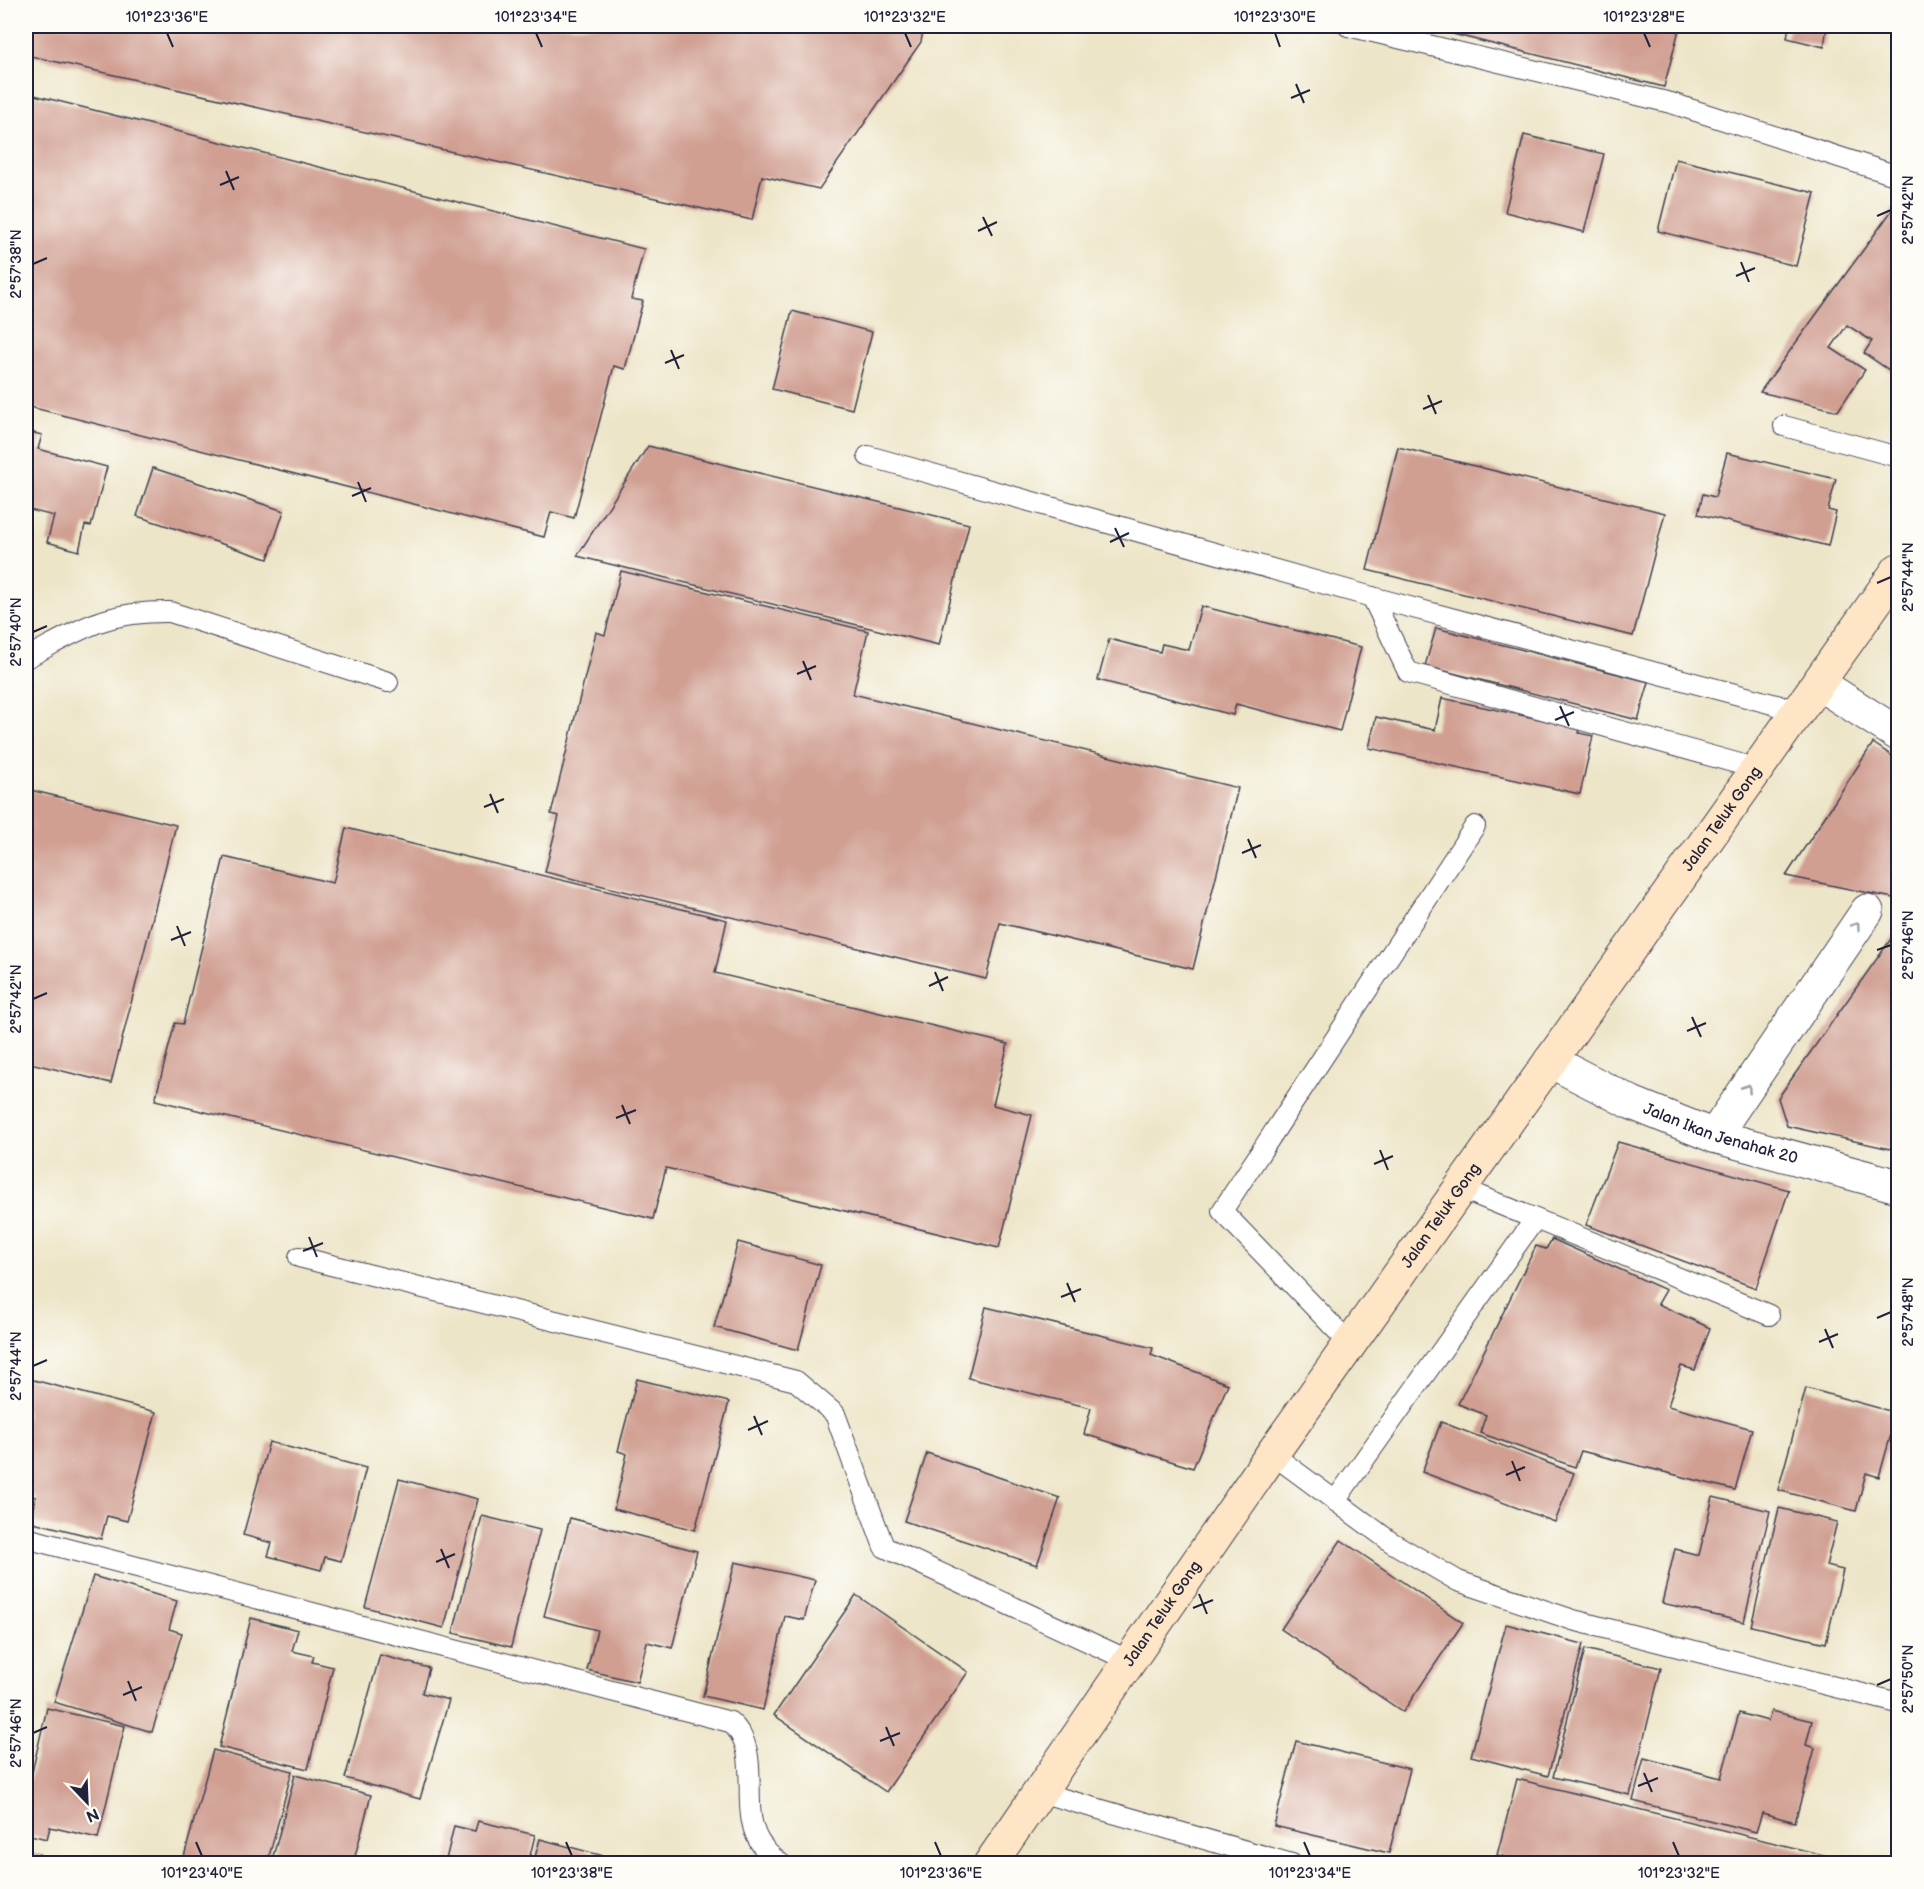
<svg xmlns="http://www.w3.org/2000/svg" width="1924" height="1889" font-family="'Balsamiq Sans',sans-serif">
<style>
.building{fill:#d09f92}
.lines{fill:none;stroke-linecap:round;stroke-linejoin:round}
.lane-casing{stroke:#403f50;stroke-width:22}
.street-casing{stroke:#403f50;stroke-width:35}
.secondary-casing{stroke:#403f50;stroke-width:35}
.lane{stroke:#fff;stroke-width:20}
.street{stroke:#fff;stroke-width:33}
.secondary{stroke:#fee5c5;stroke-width:33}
.oneway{stroke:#9c9ca7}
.ticks{fill:none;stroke:#22223b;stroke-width:2}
.labels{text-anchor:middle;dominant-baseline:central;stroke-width:5;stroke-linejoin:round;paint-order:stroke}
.street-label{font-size:16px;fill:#22223b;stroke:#fdfcf7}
.neatline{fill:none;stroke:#22223b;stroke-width:2}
.ticks-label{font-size:15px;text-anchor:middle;fill:#22223b}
</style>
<rect width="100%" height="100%" fill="#fdfcf7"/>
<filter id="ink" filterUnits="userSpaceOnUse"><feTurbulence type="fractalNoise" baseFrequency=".0167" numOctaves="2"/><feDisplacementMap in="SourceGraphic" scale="12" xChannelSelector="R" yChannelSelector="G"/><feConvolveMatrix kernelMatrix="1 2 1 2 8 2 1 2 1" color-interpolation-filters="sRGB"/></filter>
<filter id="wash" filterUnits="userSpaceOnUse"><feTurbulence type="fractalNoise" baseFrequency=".008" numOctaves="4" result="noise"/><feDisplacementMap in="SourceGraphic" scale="24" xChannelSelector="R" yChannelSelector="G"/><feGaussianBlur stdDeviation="1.35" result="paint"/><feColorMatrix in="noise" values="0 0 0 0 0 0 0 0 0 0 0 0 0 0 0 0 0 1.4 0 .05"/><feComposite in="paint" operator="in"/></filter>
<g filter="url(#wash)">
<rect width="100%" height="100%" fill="#ede5c8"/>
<g id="blocks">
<g class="building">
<path d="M26 26H924L921 42 819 189 762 176 752 220 26 55Z"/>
<path d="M1421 26H1680L1664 87Z"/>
<path d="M1789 26H1827L1824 47 1787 38Z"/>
<path d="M26 93 644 249 631 299 643 301 625 369 614 366 574 518 551 512 544 537 26 406Z"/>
<path d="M1524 135 1604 154 1584 232 1505 212Z"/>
<path d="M1676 159 1815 193 1796 266 1658 231Z"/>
<path d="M1898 202V376L1864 353 1872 341 1847 325 1831 348 1865 370 1838 411 1760 392Z"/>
<path d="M792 311 872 332 852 409 772 389Z"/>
<path d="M26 431 42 435 38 449 107 467 91 526 85 525 79 551 47 542 54 516 26 509Z"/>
<path d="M648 446 969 524 939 645 577 556Z"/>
<path d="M1398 447 1665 513 1633 636 1367 570Z"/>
<path d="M1727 453 1836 479 1828 510 1836 512 1828 546 1698 514 1703 494 1715 497Z"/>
<path d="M153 468 284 511 268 559 137 516Z"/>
<path d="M621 571 868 631 853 694 1238 788 1193 969 1000 923 986 979 545 872 559 816 551 814 596 632 605 635Z"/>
<path d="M1201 606 1361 647 1340 731 1236 704 1233 715 1098 680 1109 639 1160 652 1162 644 1189 650Z"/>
<path d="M1436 628 1649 682 1638 720 1425 666Z"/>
<path d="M1442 698 1580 728 1579 733 1593 736 1580 794 1369 748 1376 717 1435 730Z"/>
<path d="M1873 743 1898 760V899L1786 876Z"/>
<path d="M26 789 176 825 111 1083 26 1062Z"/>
<path d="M346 828 727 920 715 973 1008 1044 993 1105 1032 1115 999 1248 666 1168 653 1219 155 1100 175 1023 183 1024 224 857 333 883Z"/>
<path d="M1898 929V1137L1890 1149 1787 1126 1778 1098Z"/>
<path d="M1618 1142 1789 1190 1756 1288 1586 1225Z"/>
<path d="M1552 1239 1666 1290 1658 1304 1710 1328 1695 1370 1681 1366 1668 1406 1752 1429 1735 1490 1581 1451 1575 1467 1480 1433 1486 1415 1458 1404 1536 1246 1546 1249Z"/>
<path d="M738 1242 821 1265 798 1350 714 1327Z"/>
<path d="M986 1307 1153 1348 1151 1355 1228 1384 1193 1468 1084 1434 1091 1408 968 1378Z"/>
<path d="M26 1378 156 1412 127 1521 107 1516 101 1539 29 1521 36 1497 26 1495Z"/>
<path d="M637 1379 729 1402 695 1530 614 1509 627 1454 618 1451Z"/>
<path d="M1806 1388 1897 1413 1879 1477 1866 1473 1856 1511 1778 1490Z"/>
<path d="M1441 1422 1574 1473 1555 1522 1422 1472Z"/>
<path d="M269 1442 366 1468 341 1561 325 1557 321 1570 268 1556 272 1543 243 1535Z"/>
<path d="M927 1453 1060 1498 1037 1565 904 1521Z"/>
<path d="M399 1479 478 1499 444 1628 365 1607Z"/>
<path d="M1713 1497 1770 1511 1744 1622 1662 1603 1675 1549 1699 1555Z"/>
<path d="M1779 1508 1837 1522 1826 1566 1843 1570 1826 1643 1751 1626Z"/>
<path d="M482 1516 540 1530 511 1647 453 1633Z"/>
<path d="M570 1518 697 1551 672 1648 647 1642 637 1682 587 1670 597 1630 544 1616Z"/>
<path d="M1341 1540 1463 1623 1403 1712 1281 1629Z"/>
<path d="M735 1562 815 1580 804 1620 785 1616 763 1710 703 1696Z"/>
<path d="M93 1576 177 1601 169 1629 182 1633 152 1732 54 1702Z"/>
<path d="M856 1595 968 1672 886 1792 774 1715Z"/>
<path d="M251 1618 298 1630 292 1651 314 1656 312 1662 333 1667 308 1769 219 1747Z"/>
<path d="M1506 1624 1583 1644 1548 1776 1471 1756Z"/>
<path d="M1585 1649 1661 1668 1630 1795 1553 1777Z"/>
<path d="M380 1655 429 1668 422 1693 449 1700 420 1799 345 1778Z"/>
<path d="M47 1708 125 1726 98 1838 50 1827 47 1839 26 1834V1798Z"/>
<path d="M1771 1711 1812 1721 1806 1745 1815 1748 1795 1822 1762 1813 1756 1832 1633 1801 1644 1758 1721 1778 1739 1713 1768 1721Z"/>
<path d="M1296 1741 1410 1769 1389 1853 1274 1826Z"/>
<path d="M213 1750 292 1771 267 1864H182Z"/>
<path d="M295 1775 371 1795 353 1864H271Z"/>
<path d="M1517 1779 1856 1863V1864H1533L1497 1855Z"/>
<path d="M478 1821 535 1835 528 1864H445L454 1826 475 1831Z"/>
<path d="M540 1839 630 1863V1864H533Z"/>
</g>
</g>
</g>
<g filter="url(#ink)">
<use href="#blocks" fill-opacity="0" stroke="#403f50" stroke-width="1.5"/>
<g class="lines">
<defs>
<g id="lane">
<path d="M1348 26 1671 103 1898 176"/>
<path d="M1784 426 1898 457"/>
<path d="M868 456 1372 597 1799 711"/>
<path d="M1372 597 1408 672 1758 769"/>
<path d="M26 658C82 629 104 611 170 612L388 682"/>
<path d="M1460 1188 1769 1315"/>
<path d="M299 1257 796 1381 835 1414 884 1547 1130 1661"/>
<path d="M1350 1344 1222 1211 1475 826"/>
<path d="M1272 1454 1391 1542 1458 1581 1573 1620 1898 1703"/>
<path d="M1335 1501 1535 1219"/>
<path d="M26 1538 730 1722C767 1753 734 1813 764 1848 768 1854 775 1859 781 1864"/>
<path d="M1039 1792 1292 1864"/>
<path d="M26 1861 37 1864"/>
</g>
<g id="street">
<path d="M1818 683 1898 734"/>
<path id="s1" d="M1550 1061 1632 1103 1714 1136 1898 1186"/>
<path d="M1714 1136 1867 911"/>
</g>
<g id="secondary">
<path id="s2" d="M990 1864 1272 1454 1898 570"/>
</g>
</defs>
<use href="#lane" class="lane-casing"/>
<use href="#street" class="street-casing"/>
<use href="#secondary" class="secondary-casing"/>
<use href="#lane" class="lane"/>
<use href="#street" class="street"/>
<use href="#secondary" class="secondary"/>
</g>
<defs><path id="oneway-chevron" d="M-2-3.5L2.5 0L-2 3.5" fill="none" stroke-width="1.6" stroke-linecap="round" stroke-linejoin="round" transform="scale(1.5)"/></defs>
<g class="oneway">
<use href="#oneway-chevron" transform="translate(1856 926) rotate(-56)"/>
<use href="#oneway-chevron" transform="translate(1747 1088) rotate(-56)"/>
</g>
</g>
<path class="ticks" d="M167 33 173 47M536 33 542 47M905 33 911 47M1275 33 1280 47M1644 33 1650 47M1296 84 1304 103M1291 98 1310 90M226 171 234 190M220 185 239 177M1877 216 1891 210M983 217 992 236M978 231 997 222M1741 262 1749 282M33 264 47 258M1736 276 1755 268M671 350 679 369M665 363 684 355M1428 395 1436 414M1423 409 1442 401M358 482 366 502M352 496 371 488M1115 528 1124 547M1110 542 1129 533M1877 583 1891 577M33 632 47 626M803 661 811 680M797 674 816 666M1560 706 1569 726M1555 720 1574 712M490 794 498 813M484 807 504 799M1248 839 1256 858M1242 853 1261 845M177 926 185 946M171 940 191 932M1877 950 1891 945M935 972 943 991M929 986 948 977M33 999 47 993M1692 1017 1701 1037M1687 1031 1706 1023M622 1105 630 1124M616 1118 636 1110M1380 1150 1388 1170M1374 1164 1393 1156M309 1237 317 1257M303 1251 323 1243M1067 1283 1075 1302M1061 1297 1081 1289M1877 1318 1891 1312M1825 1329 1833 1348M1819 1342 1838 1334M33 1366 47 1360M754 1416 762 1435M748 1430 768 1421M1512 1461 1520 1481M1506 1475 1525 1467M441 1549 449 1568M436 1562 455 1554M1199 1594 1207 1614M1193 1608 1213 1600M128 1681 136 1701M1877 1685 1891 1679M123 1695 142 1687M886 1727 894 1746M33 1733 47 1727M880 1741 900 1733M1644 1773 1652 1792M1638 1786 1658 1778M196 1842 202 1856M566 1842 572 1856M935 1842 941 1856M1304 1842 1310 1856M1673 1842 1679 1856"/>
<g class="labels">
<g class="street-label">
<text stroke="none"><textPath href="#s2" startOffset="1276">Jalan Teluk Gong</textPath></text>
<text stroke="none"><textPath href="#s1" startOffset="186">Jalan Ikan Jenahak 20</textPath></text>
<text stroke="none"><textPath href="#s2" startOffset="790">Jalan Teluk Gong</textPath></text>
<text stroke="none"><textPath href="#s2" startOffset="304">Jalan Teluk Gong</textPath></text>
</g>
</g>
<rect width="1924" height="1889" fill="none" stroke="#fdfcf7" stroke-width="66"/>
<g transform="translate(87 1802) rotate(157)" stroke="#fdfcf7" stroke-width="4.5" paint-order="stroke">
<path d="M0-4.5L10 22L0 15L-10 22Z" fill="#22223b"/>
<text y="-9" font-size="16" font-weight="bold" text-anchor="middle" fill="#22223b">N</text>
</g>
<rect x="33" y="33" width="1858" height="1823" class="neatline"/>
<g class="ticks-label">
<text x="167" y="22">101°23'36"E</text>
<text x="536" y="22">101°23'34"E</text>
<text x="905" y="22">101°23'32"E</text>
<text x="1275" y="22">101°23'30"E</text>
<text x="1644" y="22">101°23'28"E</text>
<text transform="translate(1908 210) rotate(-90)" y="5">2°57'42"N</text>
<text transform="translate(16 264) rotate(-90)" y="5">2°57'38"N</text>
<text transform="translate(1908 577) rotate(-90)" y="5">2°57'44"N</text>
<text transform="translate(16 632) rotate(-90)" y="5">2°57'40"N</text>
<text transform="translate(1908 945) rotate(-90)" y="5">2°57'46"N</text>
<text transform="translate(16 999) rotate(-90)" y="5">2°57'42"N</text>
<text transform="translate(1908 1312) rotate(-90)" y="5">2°57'48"N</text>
<text transform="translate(16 1366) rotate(-90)" y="5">2°57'44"N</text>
<text transform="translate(1908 1679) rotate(-90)" y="5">2°57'50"N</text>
<text transform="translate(16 1733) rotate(-90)" y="5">2°57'46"N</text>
<text x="202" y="1878">101°23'40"E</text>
<text x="572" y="1878">101°23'38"E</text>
<text x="941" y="1878">101°23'36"E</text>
<text x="1310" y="1878">101°23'34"E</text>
<text x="1679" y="1878">101°23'32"E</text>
</g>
</svg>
